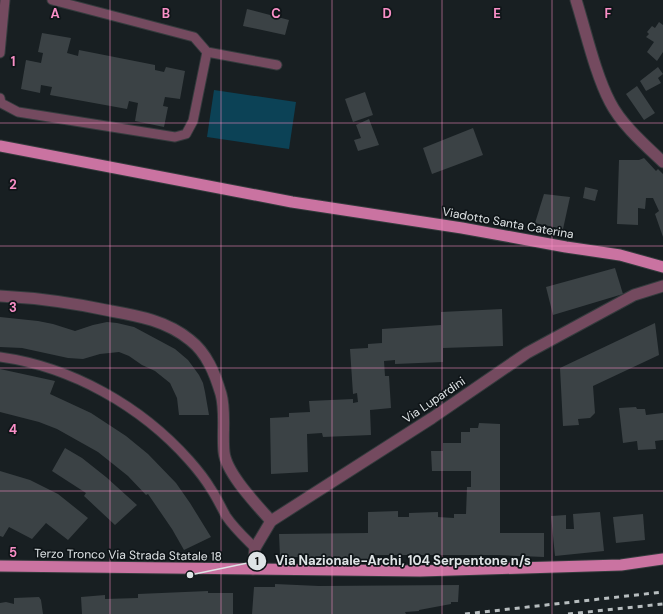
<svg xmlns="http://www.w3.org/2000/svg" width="663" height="614" font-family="'DM Sans',sans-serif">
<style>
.green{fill:#0c4256}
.building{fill:#3b4245}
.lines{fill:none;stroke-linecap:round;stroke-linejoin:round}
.service-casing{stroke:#343b3d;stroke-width:11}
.minor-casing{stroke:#343b3d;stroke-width:13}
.primary-casing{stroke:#343b3d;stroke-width:13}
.service{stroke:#744a5f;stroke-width:9}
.minor{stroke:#744a5f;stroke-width:11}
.primary{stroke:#ca73a1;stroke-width:11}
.rail{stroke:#b7bdbf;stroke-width:3;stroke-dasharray:5 5;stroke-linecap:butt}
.grid{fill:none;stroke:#fa8fc7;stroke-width:1;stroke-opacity:0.55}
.labels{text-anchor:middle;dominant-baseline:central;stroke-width:3.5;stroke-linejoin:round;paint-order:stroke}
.street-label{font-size:12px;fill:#dfe4e6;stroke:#0f1518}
.grid-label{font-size:13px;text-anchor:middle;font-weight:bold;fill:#fa8fc7;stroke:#0f1518;stroke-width:3.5;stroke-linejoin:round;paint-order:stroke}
.leader{fill:none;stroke:#dfe4e6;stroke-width:1.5}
.callout-dot{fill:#dfe4e6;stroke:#0f1518;stroke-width:1.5}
.mark-label{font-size:12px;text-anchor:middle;font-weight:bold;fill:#111}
.callout-label{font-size:13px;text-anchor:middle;font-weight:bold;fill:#dfe4e6;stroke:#0f1518;stroke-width:3.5;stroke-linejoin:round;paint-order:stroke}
</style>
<rect width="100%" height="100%" fill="#181f22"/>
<path class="green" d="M214 90 296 102 289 149 207 137Z"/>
<g class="building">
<path d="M247 9 289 20 285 35 243 26Z"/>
<path d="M659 22 663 25V52L657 61 647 52 654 42 646 37 649 34 647 32 652 26 655 28Z"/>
<path d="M42 33 71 38 67 53 78 56 79 50 155 65V70L164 72 166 67 185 71 180 99 165 97 163 106 168 107 164 127 135 121 138 103 129 101 127 109 50 95 52 87 41 85 40 93 21 89 26 60 41 63 43 53 38 52Z"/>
<path d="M658 67 663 74 658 78 661 83 646 91 640 81Z"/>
<path d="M637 86 655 113 644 120 626 94Z"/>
<path d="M365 92 373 115 353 122 345 99Z"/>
<path d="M369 119 379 145 358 151 354 140 361 138 356 125Z"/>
<path d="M473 128 483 155 432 174 423 148Z"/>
<path d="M644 158 656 171 658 169 663 174V237L655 214 659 211 653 198H646L645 209 638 208V225L617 224 619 160H639Z"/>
<path d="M585 187 598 190 595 201 583 198Z"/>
<path d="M544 194 570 197 563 229 535 223Z"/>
<path d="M615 268 623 294 553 315 546 287Z"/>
<path d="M502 309 503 346 443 348V362L395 364V360L384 361 385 376H389L391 408 370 410 371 435 323 437 322 433 307 434 308 472 271 474 270 418 289 417V413L310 412 309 401 353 399V403L358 402 357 393 353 394 350 349 368 348V344L382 343V329L441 325V312Z"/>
<path d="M0 317 38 321 53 324 75 331 93 325 107 322 117 323 134 327 175 349 188 360 199 375 203 383 205 392 209 415H179L177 398 170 383 155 371 142 365 129 356 119 352 100 354 83 359 68 358 22 348 0 347Z"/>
<path d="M655 323 659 355 593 386 595 413 590 418 578 419 579 425 563 426 560 368Z"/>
<path d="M0 369 55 381 50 394 91 413 126 436 148 454 176 483 190 503 211 537 184 550 172 529 148 494 146 495 128 476 98 452 57 429 39 422 0 412Z"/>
<path d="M636 407 637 409H645L646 415 663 413V440L655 441 656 449 638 450 637 441 623 443 619 408Z"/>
<path d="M479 423 500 424V533H544V557L497 555H370V560H304V557H280L279 534 368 533V512L398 511V517H409V513L438 512V517L454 518V514H466L467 487H471V471H432L431 451H443V443H461V432H470V428H478Z"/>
<path d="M65 448 82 458 106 477 137 505 115 525 84 496 86 493 52 471Z"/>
<path d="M0 471 30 480 58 494 88 518 68 540 46 523 32 539 9 527 3 537 0 536Z"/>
<path d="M600 512 604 551 555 556 551 516 566 515V529H574L573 514Z"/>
<path d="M643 514 645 540 616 543 613 517Z"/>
<path d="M275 584 319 586 459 585 458 602H451V604L419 610V611L405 612 406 614H252L254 587H275Z"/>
<path d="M208 591V593H233V614H82L81 597 105 595V599L138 598V594Z"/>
<path d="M39 597 41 600 43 614H0V603L6 602 14 604V598Z"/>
</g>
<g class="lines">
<defs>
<g id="service">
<path d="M52 0 194 37 207 52 277 65"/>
<path d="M0 53 5 0"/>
<path d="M0 98 1 103 18 112 175 137 186 134 193 121 207 52"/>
<path d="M0 357C72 367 141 406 189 460 197 469 205 479 211 489 217 498 221 507 226 516 234 528 244 537 255 548"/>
</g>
<g id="minor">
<path d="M576 0C586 32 595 73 610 102 621 124 645 145 663 162"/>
<path d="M0 296C38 298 74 303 111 311 139 316 167 321 190 340 207 353 215 374 221 394 226 412 222 434 224 452 226 473 257 505 271 521"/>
<path d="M253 569 255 548 271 521 432 418 527 353 634 295 663 286"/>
</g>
<g id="primary">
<path d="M0 146 292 202 462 228 566 247 620 255 663 267"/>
<path d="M0 566 420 571 621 565 663 559"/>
</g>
</defs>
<use href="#service" class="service-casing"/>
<use href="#minor" class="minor-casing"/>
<use href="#primary" class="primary-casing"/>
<use href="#service" class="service"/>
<use href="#minor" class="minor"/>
<use href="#primary" class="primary"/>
<g class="rail">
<path d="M465 614 663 592"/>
<path d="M568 614 663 604"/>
</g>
</g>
<path class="grid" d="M110 0V614M221 0V614M332 0V614M442 0V614M552 0V614M0 123H663M0 246H663M0 368H663M0 491H663"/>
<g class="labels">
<g class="street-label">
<text transform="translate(508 223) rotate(10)">Viadotto Santa Caterina</text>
<text transform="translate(434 400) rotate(-34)">Via Lupardini</text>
<text transform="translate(128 555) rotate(1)">Terzo Tronco Via Strada Statale 18</text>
</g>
</g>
<g class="grid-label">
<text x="55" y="18">A</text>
<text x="166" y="18">B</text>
<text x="276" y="18">C</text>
<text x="387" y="18">D</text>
<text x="497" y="18">E</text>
<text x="608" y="18">F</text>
<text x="13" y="66">1</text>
<text x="13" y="189">2</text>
<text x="13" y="312">3</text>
<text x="13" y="434">4</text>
<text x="13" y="557">5</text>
</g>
<path class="leader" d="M190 575L257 561"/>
<g class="callout-dot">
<circle cx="190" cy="575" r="4"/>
<circle cx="257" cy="561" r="10"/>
</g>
<g class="mark-label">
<text x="257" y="565">1</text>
</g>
<g class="callout-label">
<text x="403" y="565">Via Nazionale-Archi, 104 Serpentone n/s</text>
</g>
</svg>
